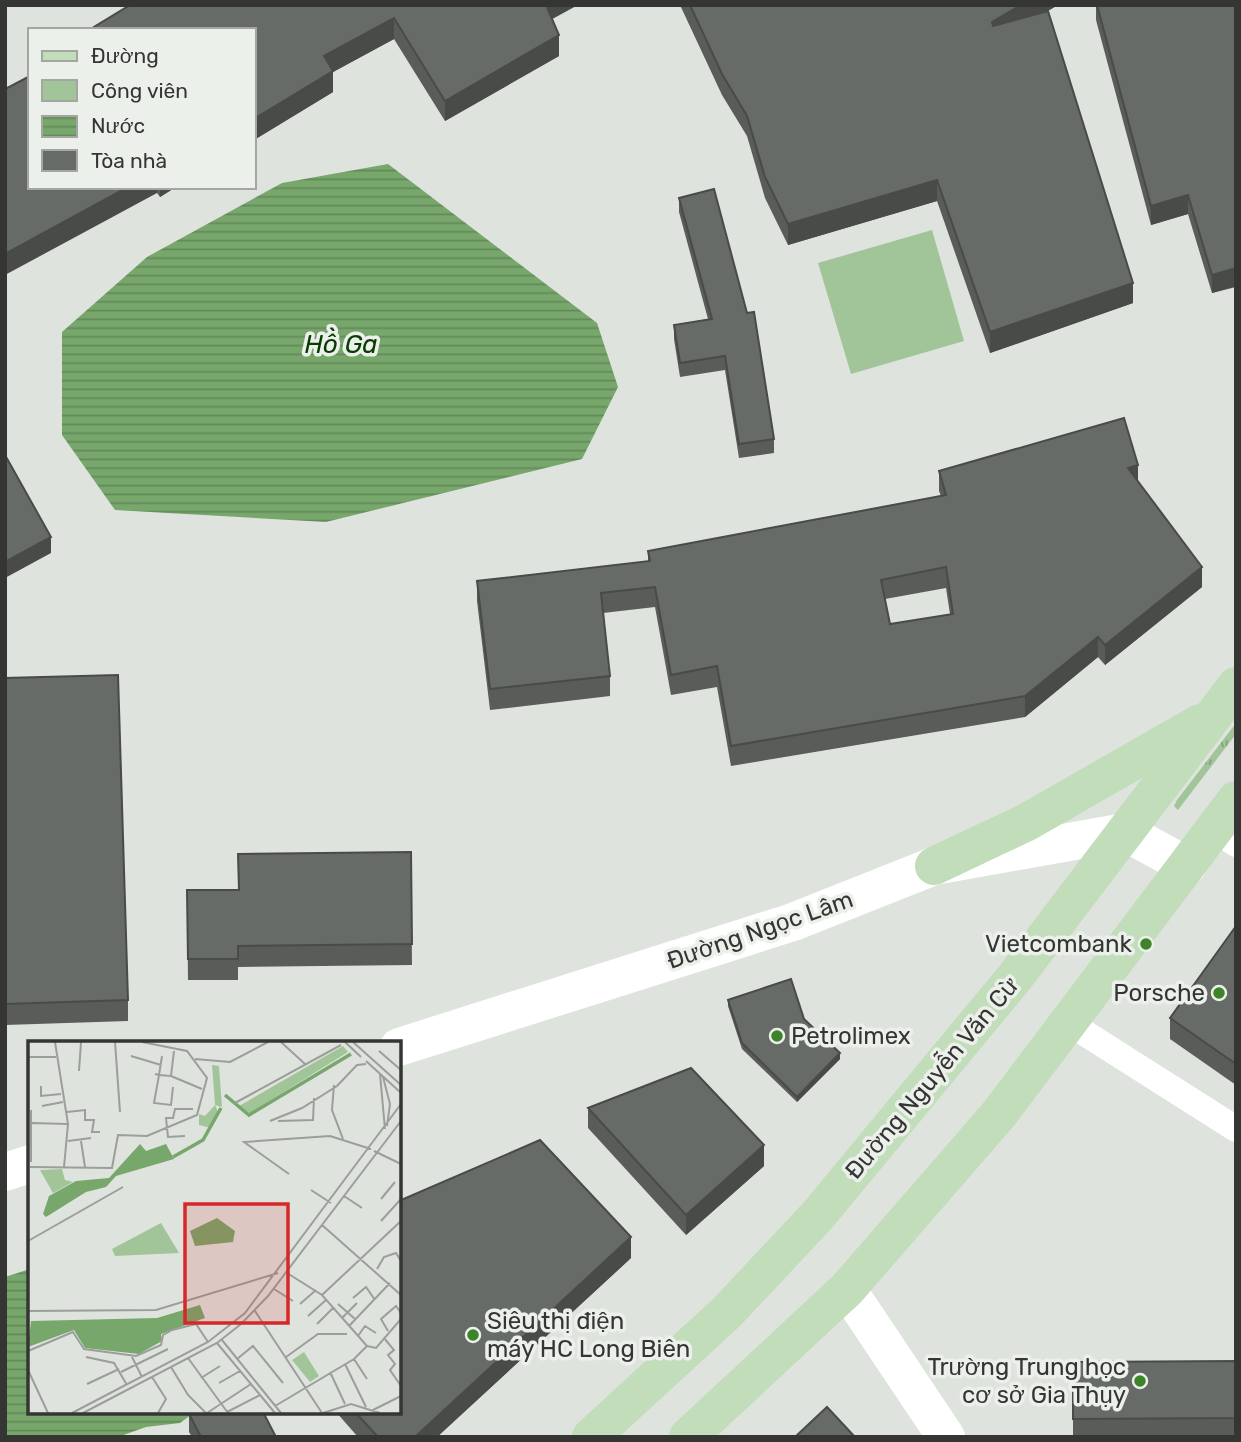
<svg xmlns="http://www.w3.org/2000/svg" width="1241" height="1442" font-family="Rubik,sans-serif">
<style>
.grass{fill:url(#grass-tufts)}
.park{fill:#a1c599}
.water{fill:url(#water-rules)}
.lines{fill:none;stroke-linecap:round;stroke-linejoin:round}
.street{stroke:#fff;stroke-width:26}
.secondary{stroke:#fff;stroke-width:38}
.primary{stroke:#c1ddb9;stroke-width:38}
.wall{fill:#595c59;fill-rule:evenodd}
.shaded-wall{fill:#484b48}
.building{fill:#676b67;stroke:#484b48;stroke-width:2;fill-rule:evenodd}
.poi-dot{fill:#3c8329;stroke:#ecf0eb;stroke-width:2.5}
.labels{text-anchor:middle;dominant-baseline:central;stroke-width:7;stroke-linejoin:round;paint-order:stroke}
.street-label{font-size:24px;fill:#353634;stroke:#ecf0eb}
.poi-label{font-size:24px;fill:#353634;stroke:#ecf0eb;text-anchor:end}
.water-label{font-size:26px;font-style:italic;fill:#0a3b00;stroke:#ecf0eb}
.inset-river{fill:none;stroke:#78a76c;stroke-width:3.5}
.inset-road{fill:none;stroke:#9b9e9a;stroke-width:2}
.view{fill:#d62828;fill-opacity:0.15;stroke:#d62828;stroke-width:3.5}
.inset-edge{fill:none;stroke:#353634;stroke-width:3.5}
</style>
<defs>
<pattern id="grass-tufts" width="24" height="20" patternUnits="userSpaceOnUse" patternTransform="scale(1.75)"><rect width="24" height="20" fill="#a1c599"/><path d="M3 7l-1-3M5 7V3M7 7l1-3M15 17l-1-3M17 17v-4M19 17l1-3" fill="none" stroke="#84a17e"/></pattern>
<pattern id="water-rules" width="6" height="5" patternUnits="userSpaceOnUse" patternTransform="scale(1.75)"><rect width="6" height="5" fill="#78a76c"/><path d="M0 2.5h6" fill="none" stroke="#63895a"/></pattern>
</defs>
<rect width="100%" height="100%" fill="#dfe3de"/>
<path class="grass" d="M1236 723V734L1178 810 1174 806 1177 800Z"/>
<path class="park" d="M932 230 964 341 851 374 818 263Z"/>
<g class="water">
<path d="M388 164 597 323 618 387 582 459 326 522 115 510 62 435V332L147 257 282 183Z"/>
<path d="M30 1269V1412H195L180 1423 146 1427 118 1437H5V1277Z"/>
</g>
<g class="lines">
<g class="street">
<path d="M1215 830 1236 844"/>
<path d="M1069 1023 1236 1129"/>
</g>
<g class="secondary">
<path d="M399 1047 793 922 934 866 1125 832 1187 866"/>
<path d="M5 1172 30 1164"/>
<path d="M847 1289 946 1437"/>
</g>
<g class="primary">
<path d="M934 866 1027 822 1200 723"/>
<path d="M591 1437 727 1312 818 1215 1015 977 1236 686"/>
<path d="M688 1437 847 1289 999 1114 1236 800"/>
</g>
</g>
<g class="wall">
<path d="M130 5 552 19 559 56 445 121 394 39 333 72V92L254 140V30Z"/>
<path d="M680 5H1058L1046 12 1133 303 990 353 937 201 788 245 765 198 747 136 722 95Z"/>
<path d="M1096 5H1236V287L1212 293 1188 214 1151 225 1096 20Z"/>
<path d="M30 187H176L160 197 157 193Z"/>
<path d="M679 198 774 439V453L739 458 725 370 680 377 674 339V325L708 319 679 212Z"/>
<path d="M939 471 1138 482 1202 587 1105 665 1098 657 1025 717 731 766 717 687 671 695 655 607 603 613 610 676V696L490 710 477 601V581L648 561V551L941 496 939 491ZM946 588 950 614 890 624 885 599Z"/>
<path d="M5 678 128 1000V1021L5 1025Z"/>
<path d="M411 852 412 965 238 967V980H188L187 890H239Z"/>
<path d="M1236 926V1085L1170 1039V1018Z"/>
<path d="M728 1000 840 1059 797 1102 742 1049 728 1006Z"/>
<path d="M588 1108 764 1166 686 1235 588 1128Z"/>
<path d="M631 1258 437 1437H358L336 1412H399Z"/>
<path d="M1236 1361V1436L1073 1437V1362Z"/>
<path d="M189 1414 276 1437H192L189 1432Z"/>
</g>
<g class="shaded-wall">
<path d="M545 5H578L545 23Z"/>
<path d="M1021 5H1058L992 43V22Z"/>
<path d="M394 18V39L333 72V92L254 140V119L324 56Z"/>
<path d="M559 35V56L445 121V101Z"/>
<path d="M937 180V201L788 245V224Z"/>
<path d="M128 187H157V193L5 275V254Z"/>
<path d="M160 187H176L160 197Z"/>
<path d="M1188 195V214L1151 225V206Z"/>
<path d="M1236 268V286L1212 293V275Z"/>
<path d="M1133 283V303L990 353V332Z"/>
<path d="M1138 465V485L1128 468Z"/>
<path d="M51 537V553L5 578V562Z"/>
<path d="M1202 567V587L1105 665V645Z"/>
<path d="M1098 637V657L1025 717V696Z"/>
<path d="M840 1053V1059L797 1102V1097Z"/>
<path d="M764 1145V1166L686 1235V1215Z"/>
<path d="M631 1237V1258L437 1437H415Z"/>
</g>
<g class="building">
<path d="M130 5H546L559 35 445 101 394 18 324 56 333 71 254 119V30H89Z"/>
<path d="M690 5H1021L992 22 993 26 1048 11 1133 283 990 332 937 180 788 224 765 177 747 116 722 74Z"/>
<path d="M1097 5H1236V268L1212 275 1188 195 1151 206Z"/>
<path d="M30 76V187H128L5 254V89Z"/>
<path d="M714 189 747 313 754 312 774 439 739 444 725 356 680 363 674 325 712 319 679 198Z"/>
<path d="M1124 418 1138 465 1128 468 1202 567 1105 645 1098 637 1025 696 731 746 717 666 671 675 655 587 601 593 610 676 490 689 477 581 650 561 648 551 946 495 939 471ZM946 567 953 614 890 624 881 580Z"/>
<path d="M5 455 51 537 5 562Z"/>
<path d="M118 675 128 1000 5 1004V678Z"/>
<path d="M411 852 412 944 238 946V959H188L187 890H239L238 854Z"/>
<path d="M1236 926V1064L1170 1018Z"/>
<path d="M791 979 804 1019 840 1053 797 1097 742 1043 728 1000Z"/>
<path d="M691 1068 764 1145 686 1215 588 1108Z"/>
<path d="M540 1140 631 1237 415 1437H378L355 1412H399V1201Z"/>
<path d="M1236 1361V1418L1073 1419V1362Z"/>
<path d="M827 1407 855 1437H795Z"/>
<path d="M191 1412H263L276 1437H201L189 1414Z"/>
</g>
<g class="poi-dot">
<circle cx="1146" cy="944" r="7"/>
<circle cx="1219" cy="993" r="7"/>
<circle cx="777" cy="1036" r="7"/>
<circle cx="473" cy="1335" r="7"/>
<circle cx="1140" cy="1381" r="7"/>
</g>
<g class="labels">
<g class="street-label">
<text transform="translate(760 930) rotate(-19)">Đường Ngọc Lâm</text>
<text transform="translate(932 1078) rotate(-50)">Đường Nguyễn Văn Cừ</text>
</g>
<g class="poi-label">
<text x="1132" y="944">Vietcombank</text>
<text x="1205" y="993">Porsche</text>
<text x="791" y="1036" text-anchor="start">Petrolimex</text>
<text x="487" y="1321" text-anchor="start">Siêu thị điện<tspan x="487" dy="28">máy HC Long Biên</tspan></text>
<text x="1126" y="1367">Trường Trung học<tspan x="1126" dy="28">cơ sở Gia Thụy</tspan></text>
</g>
<g class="water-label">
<text x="341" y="344">Hồ Ga</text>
</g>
</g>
<g transform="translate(28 1041)">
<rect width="373" height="373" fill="#dfe3de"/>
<path d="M184 24 191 25 194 66 187 64ZM34 128 37 139 45 141 25 152 12 129ZM133 182 151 212 87 215 84 208ZM276 311 291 335 282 341 264 319Z" fill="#a1c599"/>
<path d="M315 5 320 11 222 72 211 65ZM187 64 190 71 183 87 171 84V73L177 75Z" fill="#a1c599"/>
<path d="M112 103 118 110 138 103 146 118 88 135 78 146 58 151 18 176 15 173 21 155 48 140 81 137ZM189 177 207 190 205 201 167 205 162 190ZM172 264 177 277 133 293 134 300 111 313 57 307 46 289 0 306 3 280 129 277Z" fill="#78a76c"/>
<path class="inset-river" d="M197 54 221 74 323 13M145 116 175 99 193 67"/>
<path class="inset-road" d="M27 1 40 83 36 126M87 1 92 71M253 1 277 23M317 1 333 16M325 1 373 44M351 10 373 29M103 15 133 24M0 16H28M167 18 202 21 240 1M338 20 372 51M51 30 53 1M127 33 131 34 134 15M352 33 357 88M143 35 174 48M355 36 362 63 359 85M306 44 304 69 315 98M13 45V55L33 53M145 46 143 64 126 62 131 34 143 35 146 10M207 62 313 4M14 65 35 61M39 71 57 69V79H66L64 91H72M242 80 274 67 309 45 329 24 338 23M250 80 285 79 286 57M4 82 40 83M157 95 140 96 138 77H145L147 68H165M40 100 63 97M53 100 57 126M346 110 373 123M3 121V69M2 126 84 127 90 94 119 95 169 74 179 37 159 10 114 1M261 133 216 101 302 95 343 108M283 149 303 162M316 155 334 167M353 158 367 141M353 180 373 158M294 184 373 254M0 200 95 146M349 228 356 216 368 212 373 220M259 232 294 254 339 305M246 248 265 260M294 254 373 180M325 257 338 246 347 259M272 263 288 249M310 263 327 278M0 270 128 269 250 232M227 270 294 372M280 275 298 259M314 277 329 262M289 283 305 267M321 285 362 242M360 290 353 278 368 265 373 272M330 295 337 285 348 292M356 297 366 309 360 314 367 323 362 329 373 345M194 299 253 372M189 302 247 372M339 305 348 307 373 278M0 310 45 291 56 308 108 315 133 304 135 294 144 289 168 283 180 301M58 316 86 322 99 344M104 316 114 336M258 316 290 293H319M160 317 200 372M209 318 225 305 255 342M326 318 339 338M317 323 338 366M143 326 160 354 178 372M0 329 20 372M93 331 140 308M302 331 317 363M124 336 138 358 130 372M173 337 192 325M191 342 212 330M59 343 91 328M247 365 326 318 339 305M345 369 373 355M199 371 232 354M44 372 180 301 217 272 373 63M55 372 189 302 213 283 240 255 373 80M179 372 223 343M295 372 323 363 352 372"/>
<path class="view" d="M157 163H260V282H157Z"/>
<rect width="373" height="373" class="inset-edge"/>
</g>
<rect width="1241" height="1442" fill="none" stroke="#353634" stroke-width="14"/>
<rect x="28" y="28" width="228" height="161" fill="#ecf0eb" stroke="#a3a6a2" stroke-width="2"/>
<rect x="42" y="51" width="35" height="10" fill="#c1ddb9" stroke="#a3a6a2" stroke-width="2"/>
<text x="91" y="63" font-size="21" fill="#353634">Đường</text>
<rect x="42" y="80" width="35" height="21" fill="#a1c599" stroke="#a3a6a2" stroke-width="2"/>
<text x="91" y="98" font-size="21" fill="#353634">Công viên</text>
<rect x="42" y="116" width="35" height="21" fill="url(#water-rules)" stroke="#a3a6a2" stroke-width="2"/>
<text x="91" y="133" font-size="21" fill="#353634">Nước</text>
<rect x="42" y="150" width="35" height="21" fill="#676b67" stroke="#a3a6a2" stroke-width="2"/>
<text x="91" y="168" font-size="21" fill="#353634">Tòa nhà</text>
</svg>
